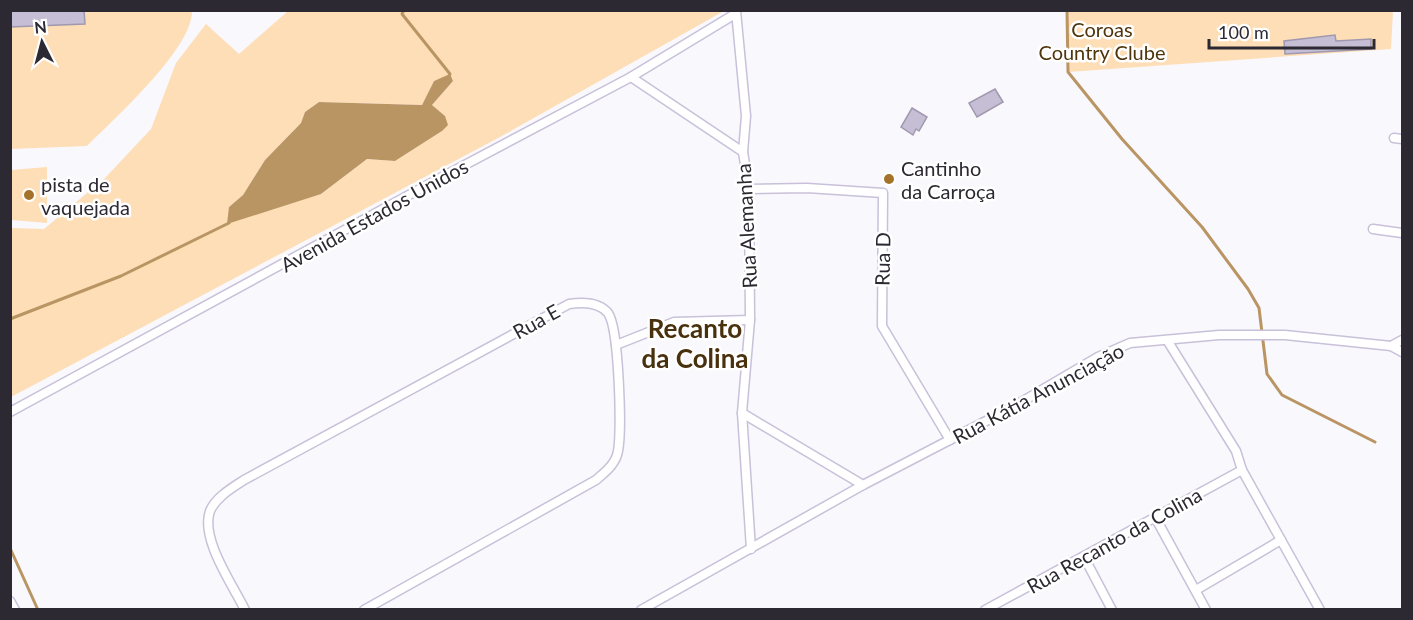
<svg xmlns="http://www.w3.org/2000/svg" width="1413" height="620" font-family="Lato,sans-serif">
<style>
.green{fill:#fedeb6;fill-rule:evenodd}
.water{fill:#ba9564}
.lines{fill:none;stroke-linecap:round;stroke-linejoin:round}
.stream{stroke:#ba9564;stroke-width:3}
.building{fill:#c5bed5;stroke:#9f98af;stroke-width:1.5}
.street-casing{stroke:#c8c1d9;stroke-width:11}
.street{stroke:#fff;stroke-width:8}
.poi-dot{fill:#a47329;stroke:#fff;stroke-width:2}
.labels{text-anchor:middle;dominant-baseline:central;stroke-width:5;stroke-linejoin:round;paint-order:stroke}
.park-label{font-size:20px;fill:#4f350c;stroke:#fff}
.poi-label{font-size:20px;fill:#2c2932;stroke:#fff;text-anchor:start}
.street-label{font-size:20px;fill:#2c2932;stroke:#fff}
.district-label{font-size:26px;font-weight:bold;fill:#49310d;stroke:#fff}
</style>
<rect width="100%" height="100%" fill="#f9f8fd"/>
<g class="green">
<path d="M10 11H192C193 48 114 119 87 146L11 149Z"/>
<path d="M288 11H724L500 137 11 397V228L44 229 105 178 151 129 176 63 206 24 239 54ZM450 75 453 81 432 105 445 116 442 131 395 161 367 159 321 194 229 207 243 195 265 160 301 123 305 112 319 102 422 105 434 81Z"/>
<path d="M1067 11H1393L1391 49 1068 72Z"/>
<path d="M47 167V223L11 220V170Z"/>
</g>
<path class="water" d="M450 74 453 81 432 105 445 116 448 125 442 131 395 161 367 159 321 194 227 224 229 207 243 195 265 160 301 123 305 112 319 102 422 105 434 81Z"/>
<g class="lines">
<g class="stream">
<path d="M404 10 402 14 450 74 448 78"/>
<path d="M1067 10 1068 72 1122 139 1202 227 1248 289 1259 308 1267 374 1282 395 1375 442"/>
<path d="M10 319 121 276 229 223"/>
<path d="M10 548 38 610"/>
</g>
</g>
<g class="building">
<path d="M10 10H84L85 24 10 27Z"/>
<path d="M1335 35 1336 41 1371 39V49L1285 54 1284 41Z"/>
<path d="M995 89 1003 102 977 117 969 103Z"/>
<path d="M912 108 927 117 919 131 916 129 913 135 901 127Z"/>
</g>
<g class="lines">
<defs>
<g id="street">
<path d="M736 11 746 116 743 152 749 189 750 320 742 413 751 549"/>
<path d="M631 77 743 152"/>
<path d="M1394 138 1402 139"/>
<path d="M749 189 807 188 883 193 882 326 950 440"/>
<path d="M1373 229 1402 233"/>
<path d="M1167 340 1236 451 1242 470 1320 610"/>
<path d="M616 345 674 322 750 320"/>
<path d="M1391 346 1402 340"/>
<path d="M10 412 442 177 631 77 735 14"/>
<path d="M742 413 863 485"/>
<path d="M1155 517 1206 610"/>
<path d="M1084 557 1112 610"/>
<path d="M1196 590 1281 540"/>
<path d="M10 601 15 610"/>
<path d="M245 610C233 585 200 539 210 511 216 497 232 488 244 480L569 304C582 302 599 302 608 313 619 328 622 430 618 451 616 464 605 472 596 480L364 610"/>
<path d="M641 610 863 485 1013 407 1098 357 1130 343 1219 335H1285L1391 346 1402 352"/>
<path d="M985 610 1242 470"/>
</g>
</defs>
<use href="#street" class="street-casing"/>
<use href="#street" class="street"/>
</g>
<g class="poi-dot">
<circle cx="889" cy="179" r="6"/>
<circle cx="29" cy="195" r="6"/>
</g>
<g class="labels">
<g class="park-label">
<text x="1102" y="29">Coroas<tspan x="1102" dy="23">Country Clube</tspan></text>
</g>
<g class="poi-label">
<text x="901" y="168">Cantinho<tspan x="901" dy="23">da Carroça</tspan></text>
<text x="41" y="184">pista de<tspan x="41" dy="23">vaquejada</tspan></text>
</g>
<g class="street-label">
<text transform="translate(374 215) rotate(-29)">Avenida Estados Unidos</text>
<text transform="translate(746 226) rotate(-93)">Rua Alemanha</text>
<text transform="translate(882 259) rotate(-89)">Rua D</text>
<text transform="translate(536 321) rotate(-29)">Rua E</text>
<text transform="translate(1038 393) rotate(-28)">Rua Kátia Anunciação</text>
<text transform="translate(1114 540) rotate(-29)">Rua Recanto da Colina</text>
</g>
<g class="district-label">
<text x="695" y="328">Recanto<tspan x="695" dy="30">da Colina</tspan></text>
</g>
</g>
<rect width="1413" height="620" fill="none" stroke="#2c2932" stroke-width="24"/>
<g transform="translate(42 42) rotate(354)" stroke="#ffffff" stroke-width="4.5" paint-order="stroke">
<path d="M0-4.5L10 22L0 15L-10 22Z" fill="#2c2932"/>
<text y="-9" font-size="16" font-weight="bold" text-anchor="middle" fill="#2c2932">N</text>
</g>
<path d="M1209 39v9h165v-9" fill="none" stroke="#2c2932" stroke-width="3"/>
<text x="1218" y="39" font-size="18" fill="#2c2932" stroke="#ffffff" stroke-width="4.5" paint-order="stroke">100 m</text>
</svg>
